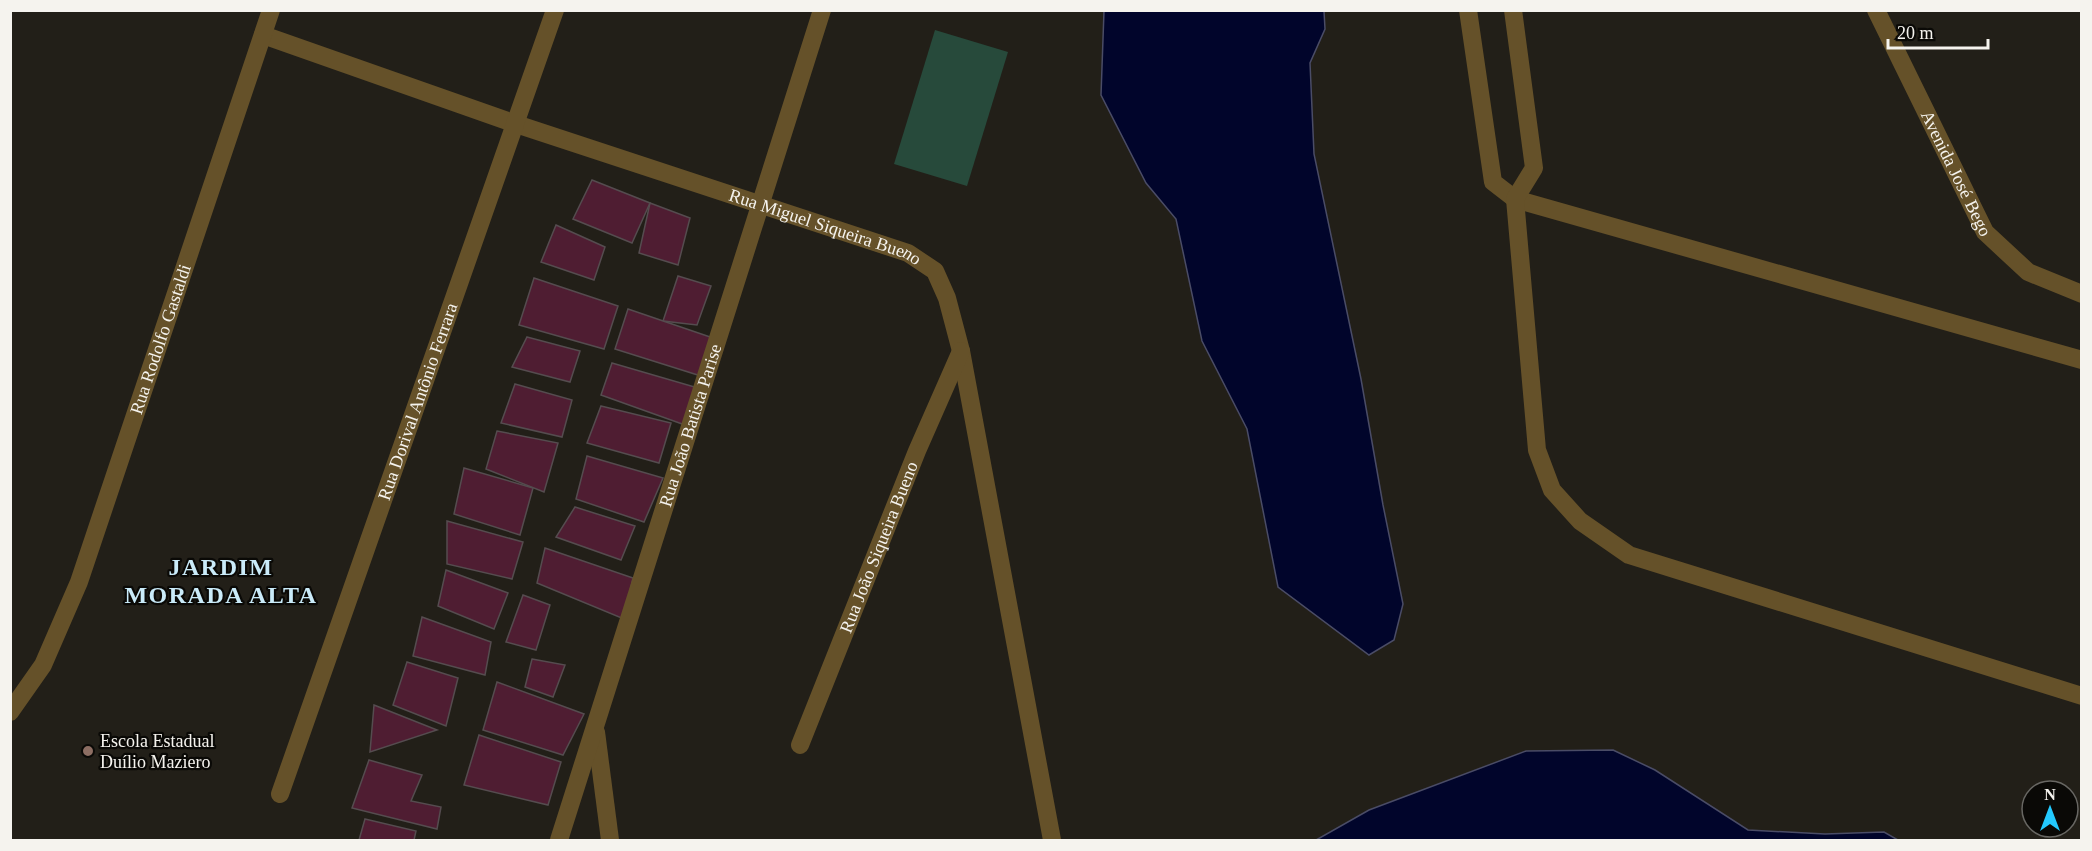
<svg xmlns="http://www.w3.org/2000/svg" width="2092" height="851" font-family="Georgia,serif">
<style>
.green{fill:#274a3b}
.water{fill:#01052b;stroke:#4a4c66;stroke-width:1.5}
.building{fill:#4f1d32;stroke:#554c4f;stroke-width:1.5}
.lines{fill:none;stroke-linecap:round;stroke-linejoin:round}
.minor{stroke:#655129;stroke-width:18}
.education-dot{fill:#8d6e63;stroke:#0a0906;stroke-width:2}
.labels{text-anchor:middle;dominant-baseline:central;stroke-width:4.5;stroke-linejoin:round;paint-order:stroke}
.street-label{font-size:18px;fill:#f5f3ee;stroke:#0a0906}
.poi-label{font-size:18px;fill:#f5f3ee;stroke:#0a0906;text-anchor:start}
.district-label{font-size:24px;font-weight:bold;letter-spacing:1.5px;fill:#caebf9;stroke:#0a0906}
</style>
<rect width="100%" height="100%" fill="#221f18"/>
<path class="green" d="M935 30 1008 52 967 186 894 164Z"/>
<g class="water">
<path d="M1104 11H1324L1325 29 1310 63 1314 154 1361 379 1383 505 1403 604 1394 640 1369 655 1278 587 1247 429 1202 341 1176 219 1146 183 1101 95Z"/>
<path d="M1613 750 1655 770 1748 830 1825 834 1884 832 1898 840H1316L1369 810 1526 751Z"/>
</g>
<g class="building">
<path d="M592 180 650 203 632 243 573 219Z"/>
<path d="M650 203 690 218 678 265 639 253Z"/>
<path d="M556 225 605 247 594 280 541 262Z"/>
<path d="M678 276 711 286 697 325 663 321Z"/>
<path d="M534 278 618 306 604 349 519 325Z"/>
<path d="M628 309 716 339 701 376 615 349Z"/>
<path d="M527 337 580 351 570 382 512 367Z"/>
<path d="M612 363 698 388 685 425 601 395Z"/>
<path d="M515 384 572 400 562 437 501 423Z"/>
<path d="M601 406 671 423 659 463 587 443Z"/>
<path d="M497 431 558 443 544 492 486 469Z"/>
<path d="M587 456 663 478 644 522 576 499Z"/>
<path d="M464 468 533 488 520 535 454 514Z"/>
<path d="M575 507 635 526 621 560 556 537Z"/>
<path d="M447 521 523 542 512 579 447 564Z"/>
<path d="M545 548 633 578 624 619 537 583Z"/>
<path d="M446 570 508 593 494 629 438 606Z"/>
<path d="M523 595 550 605 536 650 506 642Z"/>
<path d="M422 617 491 642 485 675 413 656Z"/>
<path d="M532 659 565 665 553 697 525 687Z"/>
<path d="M407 662 458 678 446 726 393 705Z"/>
<path d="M497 682 584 714 563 755 483 730Z"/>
<path d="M374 705 437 730 370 752Z"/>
<path d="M479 735 561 762 548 805 464 785Z"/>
<path d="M369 760 422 775 411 801 441 807 437 829 352 808Z"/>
<path d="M365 819 416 831 414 840H359Z"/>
</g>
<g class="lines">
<g class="minor">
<path d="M1468 10 1493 182 1515 199 2082 360"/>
<path d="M1513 10 1534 168 1515 199 1537 450 1552 490 1580 521 1629 555 2082 696"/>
<path id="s1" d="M1876 10 1985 232 2028 272 2082 294"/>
<path id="s2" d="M263 35 516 124 908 253 935 271 947 298 961 351 1052 840"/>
<path id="s3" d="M10 712 43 665 79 582 271 10"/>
<path d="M596 732 610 840"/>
<path id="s4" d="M800 745 917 451 961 351"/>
<path id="s5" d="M280 794 555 10"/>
<path id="s6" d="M559 840 822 10"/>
</g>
</g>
<circle class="education-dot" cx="88" cy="751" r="6"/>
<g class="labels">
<g class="street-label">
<text stroke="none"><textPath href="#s1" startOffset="182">Avenida José Bego</textPath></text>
<text stroke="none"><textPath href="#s2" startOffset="594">Rua Miguel Siqueira Bueno</textPath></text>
<text stroke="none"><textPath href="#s3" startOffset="404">Rua Rodolfo Gastaldi</textPath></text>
<text stroke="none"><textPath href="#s5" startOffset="416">Rua Dorival Antônio Ferrara</textPath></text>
<text stroke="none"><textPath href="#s6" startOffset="435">Rua João Batista Parise</textPath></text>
<text stroke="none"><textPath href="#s4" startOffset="213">Rua João Siqueira Bueno</textPath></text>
</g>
<g class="poi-label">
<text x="100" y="741">Escola Estadual<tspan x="100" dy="21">Duílio Maziero</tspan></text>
</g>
<g class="district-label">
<text x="221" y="567">JARDIM<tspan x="221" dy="28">MORADA ALTA</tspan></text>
</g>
</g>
<rect width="2092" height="851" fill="none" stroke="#f5f3ee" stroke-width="24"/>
<g transform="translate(2050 809)"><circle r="28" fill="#0a0906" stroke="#686763" stroke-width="1.5"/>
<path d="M0-4.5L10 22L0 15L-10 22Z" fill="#23c9fe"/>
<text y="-9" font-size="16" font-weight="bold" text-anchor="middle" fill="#f5f3ee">N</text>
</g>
<path d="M1888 39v9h100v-9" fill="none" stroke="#f5f3ee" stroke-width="3"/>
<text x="1897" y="39" font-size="18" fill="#f5f3ee" stroke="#0a0906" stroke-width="4.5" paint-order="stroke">20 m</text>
</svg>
